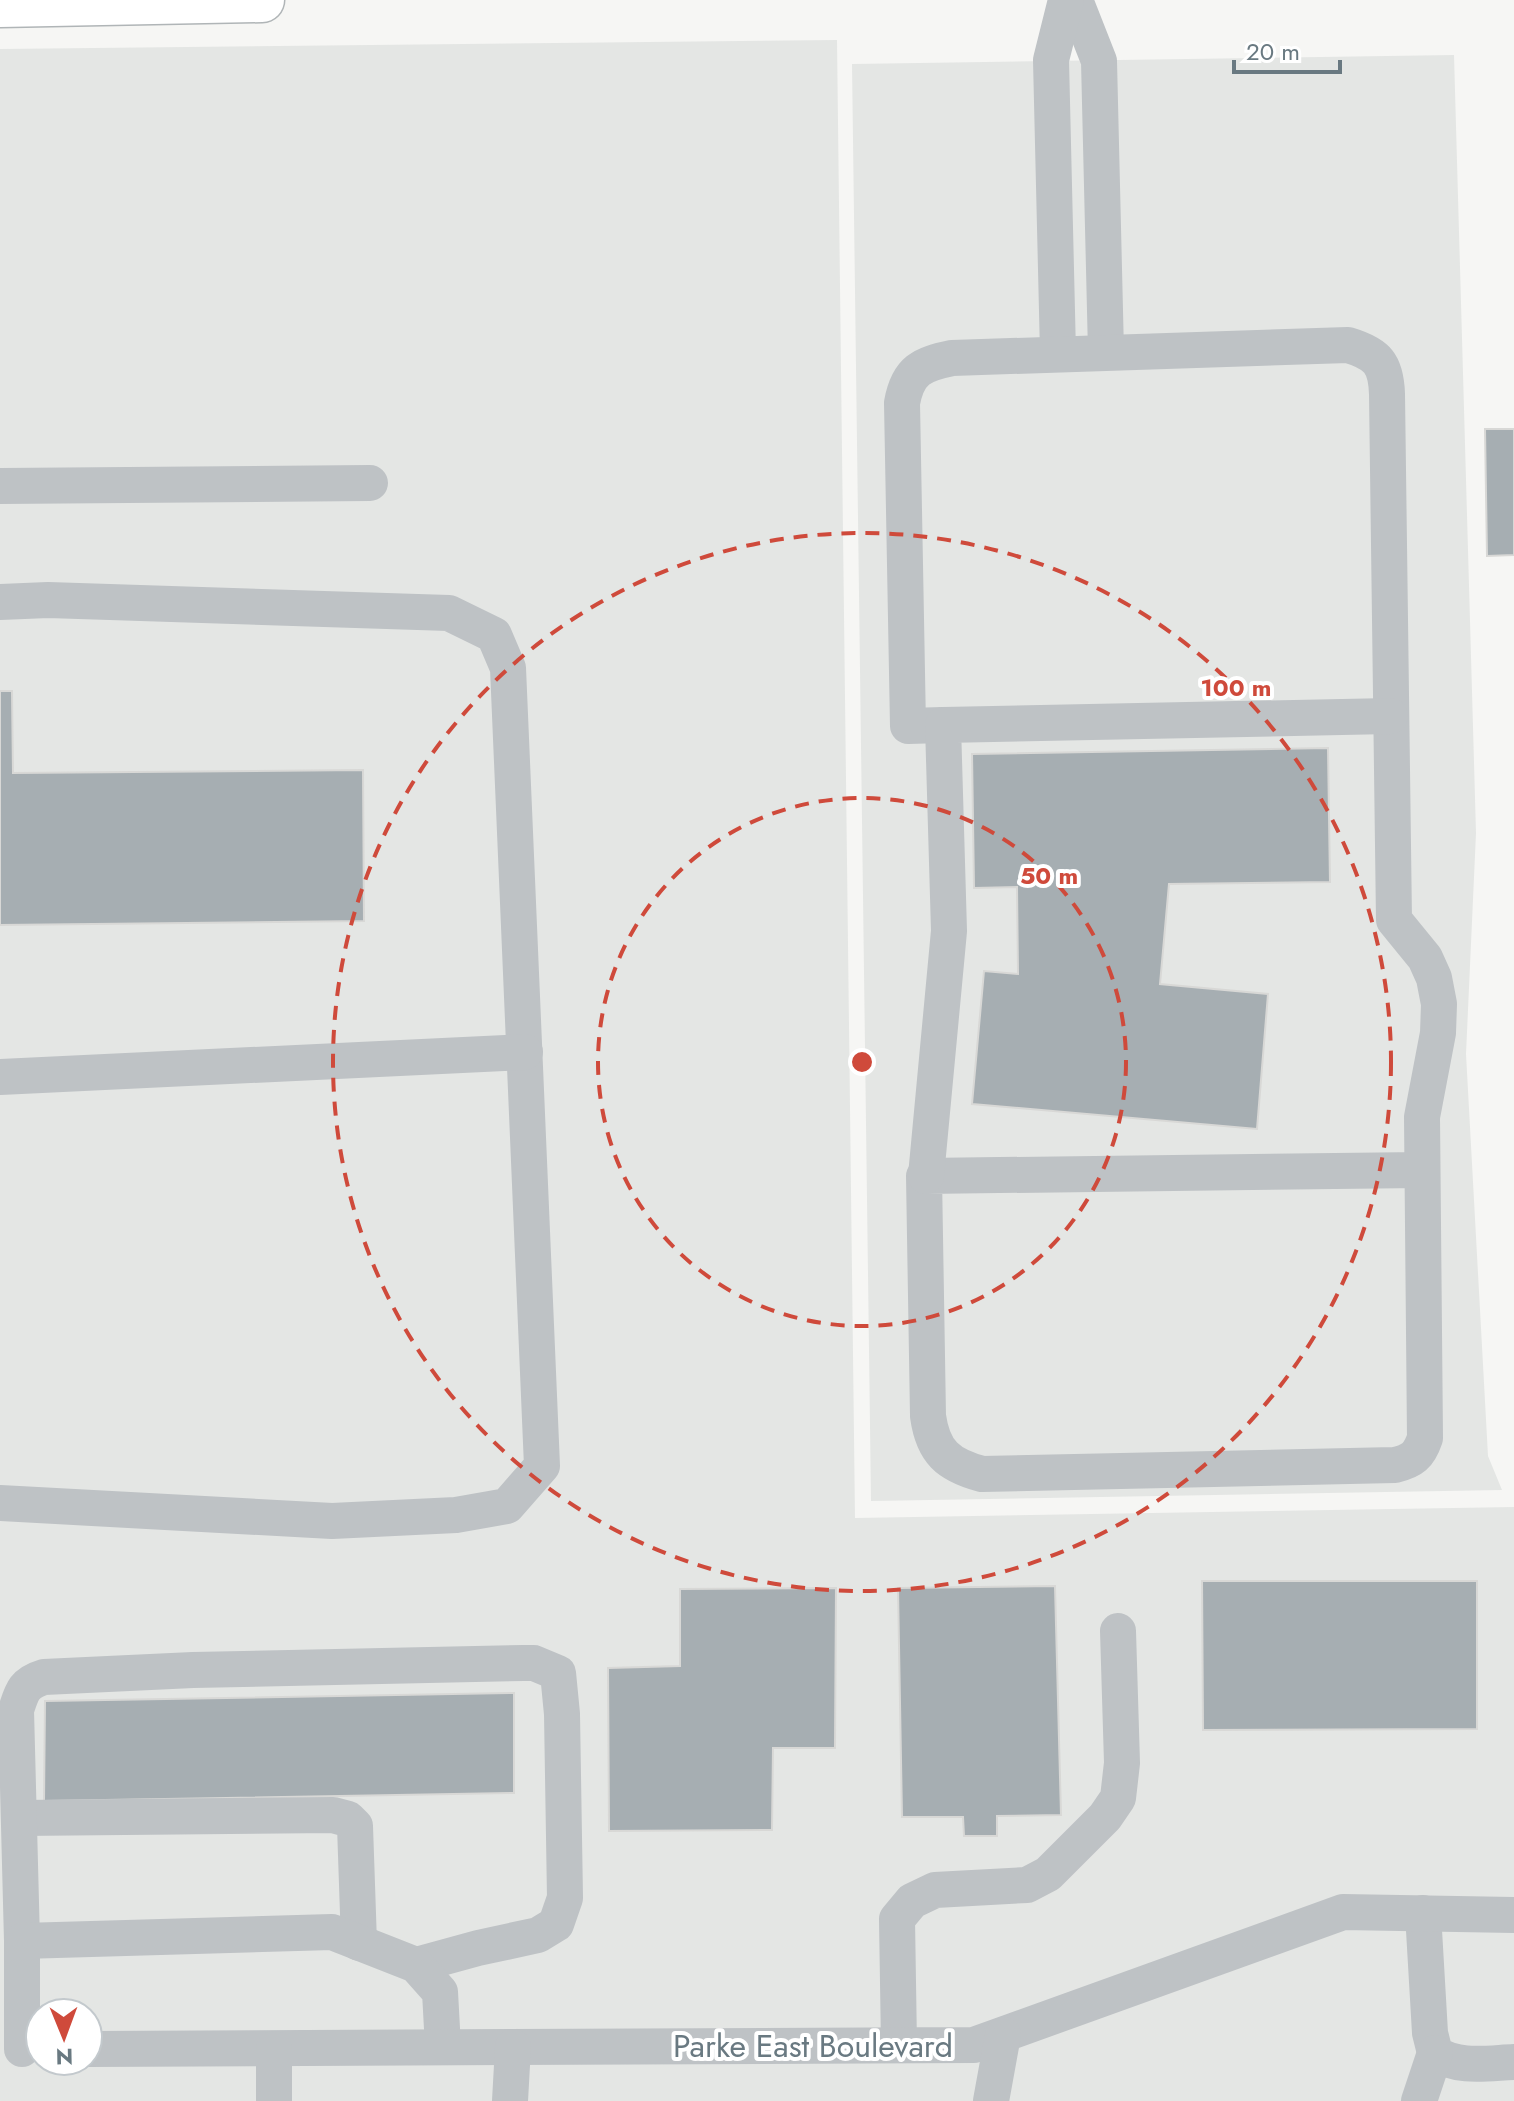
<svg xmlns="http://www.w3.org/2000/svg" width="1514" height="2101" font-family="Jost,sans-serif">
<style>
.built{fill:#e4e6e4;fill-rule:evenodd}
.building{fill:#a6aeb2;stroke:#d8d8d6;stroke-width:2}
.lines{fill:none;stroke-linecap:round;stroke-linejoin:round}
.major-casing{stroke:#b0b5b7;stroke-width:47}
.minor{stroke:#bec2c5;stroke-width:36}
.major{stroke:#fff;stroke-width:44}
.ring{fill:none;stroke:#cf4a3b;stroke-width:4;stroke-dasharray:14 10}
.labels{text-anchor:middle;dominant-baseline:central;stroke-width:8;stroke-linejoin:round;paint-order:stroke}
.street-label{font-size:32px;fill:#697981;stroke:#fff}
.centre{fill:#cf4a3b;stroke:#fff;stroke-width:4}
.ring-label{font-size:24px;text-anchor:middle;font-weight:bold;fill:#cf4a3b;stroke:#fff;stroke-width:8;stroke-linejoin:round;paint-order:stroke}
</style>
<rect width="100%" height="100%" fill="#f6f6f4"/>
<g class="built">
<path d="M837 40 855 1518 1514 1507V2101H0V49ZM40 2013H88V2061H40Z"/>
<path d="M1454 55 1476 833 1466 1054 1488 1456 1502 1490 871 1501 852 64Z"/>
</g>
<g class="building">
<path d="M1485 429H1514V555L1487 556Z"/>
<path d="M0 691H12L13 773 363 770 364 921 0 925Z"/>
<path d="M1328 748 1330 882 1169 884 1160 984 1268 994 1257 1129 972 1104 984 971 1018 974 1017 887 974 888 972 754Z"/>
<path d="M1202 1581H1477V1729L1203 1730Z"/>
<path d="M1055 1586 1061 1815 997 1816V1836H964L963 1817H902L898 1588Z"/>
<path d="M836 1588 835 1748H773L772 1830 609 1831 608 1668 680 1666V1589Z"/>
<path d="M514 1693V1793L44 1801 45 1701Z"/>
</g>
<g class="lines">
<defs>
<path id="major" d="M0 5 262 0"/>
</defs>
<use href="#major" class="major-casing"/>
<g class="minor">
<path d="M1075 0 1099 61 1106 352"/>
<path d="M1058 353 1051 60 1066 0"/>
<path d="M0 486 370 483"/>
<path d="M0 602 48 600 449 613 494 635 508 668 542 1466 507 1506 456 1515 332 1521 0 1503"/>
<path d="M943 725 908 726 902 403C908 370 922 364 952 358L1348 345C1378 354 1386 364 1387 394L1394 920 1425 958 1434 978 1439 1004 1438 1033 1422 1117 1425 1438C1419 1456 1412 1461 1395 1465L982 1474C948 1465 933 1452 928 1416L924 1176 1421 1170"/>
<path d="M0 1077 525 1052"/>
<path d="M926 1176 949 931 943 725 1390 716"/>
<path d="M19 1818 333 1815 348 1819 355 1826 359 1943"/>
<path d="M1423 1913 1430 2033 1435 2053C1458 2069 1488 2063 1514 2062"/>
<path d="M22 1941 16 1710C22 1691 24 1683 44 1677L193 1670 523 1663H534L558 1673 562 1714 565 1898 556 1924 538 1935 478 1948 416 1965"/>
<path d="M899 2045 897 1919 912 1901 935 1890 1027 1885 1048 1874 1105 1817 1118 1798 1122 1763 1118 1631"/>
<path d="M22 2049V1941L332 1932 416 1965 440 1992 443 2047"/>
<path d="M88 2049 974 2045 1343 1912 1514 1915"/>
<path d="M274 2101V2049"/>
<path d="M510 2101 513 2047"/>
<path d="M991 2101 1003 2035"/>
<path d="M1419 2101 1435 2053"/>
</g>
<use href="#major" class="major"/>
</g>
<g class="ring">
<circle cx="862" cy="1062" r="264"/>
<circle cx="862" cy="1062" r="529"/>
</g>
<g class="labels">
<g class="street-label">
<text x="813" y="2046">Parke East Boulevard</text>
</g>
</g>
<circle cx="862" cy="1062" r="12" class="centre"/>
<g class="ring-label">
<text x="1236" y="696">100 m</text>
<text x="1049" y="884">50 m</text>
</g>
<g transform="translate(64 2037) rotate(179)"><circle r="38" fill="#ffffff" stroke="#c3c9cd" stroke-width="2"/>
<path d="M0-6L14 30L0 20L-14 30Z" fill="#cf4a3b"/>
<text y="-12" font-size="22" font-weight="bold" text-anchor="middle" fill="#697981">N</text>
</g>
<path d="M1234 60v12h106v-12" fill="none" stroke="#697981" stroke-width="4"/>
<text x="1246" y="60" font-size="24" fill="#697981" stroke="#ffffff" stroke-width="6" paint-order="stroke">20 m</text>
</svg>
